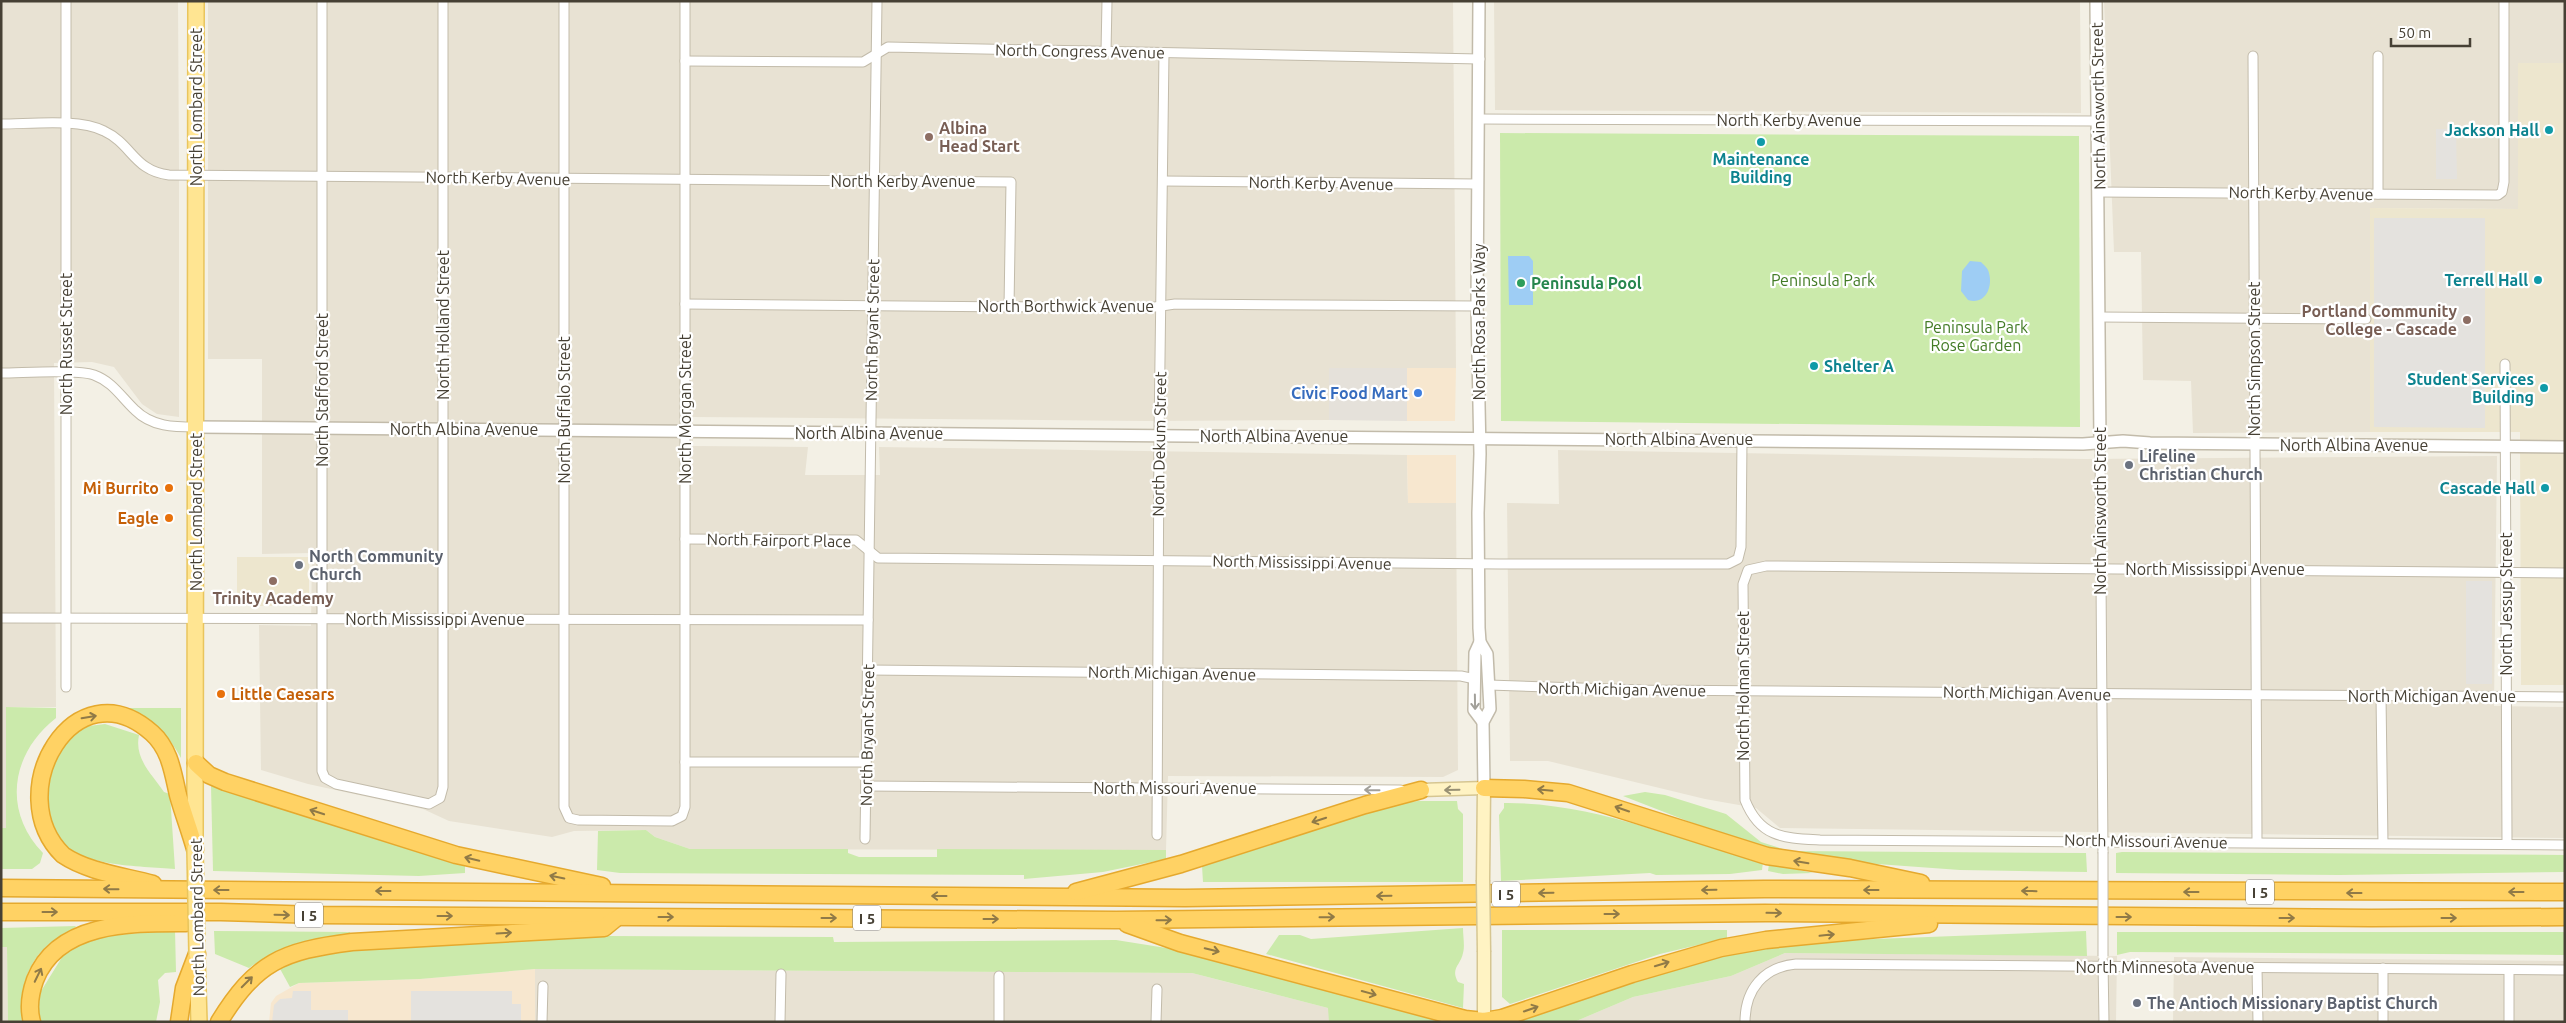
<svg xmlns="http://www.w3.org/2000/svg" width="2566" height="1023" font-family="Ubuntu,sans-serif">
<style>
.residential{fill:#e8e2d3}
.commercial{fill:#f7e7cf}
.industrial{fill:#e5e1da}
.education{fill:#ede6ce}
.green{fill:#cbeaab}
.parking{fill:#e4e2de}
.water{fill:#9ecdf4}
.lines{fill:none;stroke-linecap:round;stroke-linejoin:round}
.minor-casing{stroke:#c2bbaa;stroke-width:11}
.tertiary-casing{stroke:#c2bbaa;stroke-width:14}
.secondary-casing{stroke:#d6c692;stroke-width:15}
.primary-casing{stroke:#e9c55d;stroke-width:18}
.motorway-casing{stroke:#e5a92e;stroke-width:19}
.minor{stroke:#fff;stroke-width:9}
.tertiary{stroke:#fff;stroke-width:11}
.secondary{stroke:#fff3c3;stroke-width:12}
.primary{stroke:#ffe592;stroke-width:15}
.motorway{stroke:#ffd264;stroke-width:16}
.minor-bridge-casing{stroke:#c2bbaa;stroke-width:11;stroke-linecap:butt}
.secondary-bridge-casing{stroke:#d6c692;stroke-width:15;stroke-linecap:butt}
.primary-bridge-casing{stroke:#e9c55d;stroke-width:18;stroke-linecap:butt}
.minor-bridge{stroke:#fff;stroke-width:9}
.secondary-bridge{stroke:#fff3c3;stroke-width:12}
.primary-bridge{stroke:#ffe592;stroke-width:15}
.oneway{stroke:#a2a09a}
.oneway2{stroke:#907a47}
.oneway3{stroke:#999174}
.culture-dot{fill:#0f9aa8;stroke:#fff;stroke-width:2}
.education-dot{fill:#8d6e63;stroke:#fff;stroke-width:2}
.leisure-dot{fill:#2e9e5b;stroke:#fff;stroke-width:2}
.shop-dot{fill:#3f7fe0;stroke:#fff;stroke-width:2}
.worship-dot{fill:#6b7280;stroke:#fff;stroke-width:2}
.food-dot{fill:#e8710a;stroke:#fff;stroke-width:2}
.labels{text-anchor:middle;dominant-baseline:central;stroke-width:4.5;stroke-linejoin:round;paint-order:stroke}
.shield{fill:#fff;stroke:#7e7971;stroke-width:1}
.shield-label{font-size:15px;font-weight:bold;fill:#464034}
.street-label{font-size:16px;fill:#464034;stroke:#fff}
.education-label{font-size:16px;font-weight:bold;fill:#785e54;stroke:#fff;text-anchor:start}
.culture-label{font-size:16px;font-weight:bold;fill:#0d838f;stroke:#fff;text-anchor:end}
.park-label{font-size:16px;fill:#427b25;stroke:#fff}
.leisure-label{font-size:16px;font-weight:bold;fill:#27864d;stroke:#fff;text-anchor:start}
.shop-label{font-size:16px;font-weight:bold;fill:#366cbe;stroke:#fff;text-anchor:end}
.worship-label{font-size:16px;font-weight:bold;fill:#5b616d;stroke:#fff;text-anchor:start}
.food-label{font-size:16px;font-weight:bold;fill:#c56008;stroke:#fff;text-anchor:end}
</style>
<rect width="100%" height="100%" fill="#f3f0e5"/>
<g class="residential">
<path d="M1 1H178L179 167V417L157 414 142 404 114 367 92 362 54 363 56 707H6V828H1Z"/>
<path d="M208 1H1453L1456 368H1329V420L1148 421 693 417V446L808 447 805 475H880L879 447 1407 455 1408 503H1456L1458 770 1443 777 1168 776 1166 850H1143L690 849 655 837 646 830 574 831 552 837 449 821 423 809 308 784 261 770 259 625 311 626 312 553 262 554V359H208Z"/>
<path d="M1494 1H2080L2081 113 1495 110Z"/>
<path d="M2104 1H2565V63L2518 64 2519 209 2370 208V432L2193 433 2191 381 2143 380 2141 252H2114Z"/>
<path d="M1558 450 2085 459 2497 456 2494 706 2565 707V838L1780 828 1756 808 1705 799 1548 761H1510L1507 503 1559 504Z"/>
<path d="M1 947H7L8 1022H1Z"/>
<path d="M1785 953 2117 956 2116 1022H1574L1633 997 1731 976Z"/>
<path d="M2174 957 2565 961V1022H2173Z"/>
<path d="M535 969 1192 973 1382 1022H535Z"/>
</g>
<g class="commercial">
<path d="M1407 368H1456L1455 421H1407Z"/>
<path d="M1407 455H1456V503H1408Z"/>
<path d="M535 969V1022H269L271 1003 276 996 299 983 420 979Z"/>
</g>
<path class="industrial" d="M1329 368H1407V421L1329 420Z"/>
<g class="education">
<path d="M2518 63H2565V685H2521L2520 432H2370V208L2518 209Z"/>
<rect x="237" y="557" width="72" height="49"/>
</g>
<g class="green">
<path d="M1500 133 2079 136 2080 427 1501 421Z"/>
<path d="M6 707 56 708V718C11 753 2 811 43 853L40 863 32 869H1V828H6Z"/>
<path d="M126 708H181V758C168 733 151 720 126 708Z"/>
<path d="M105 724 139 735C134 759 152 774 164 792L170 794 175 869C141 866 74 867 52 836 46 827 40 785 37 772L81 727Z"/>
<path d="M211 786 465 866V873L419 876 213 871Z"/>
<path d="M1645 792 1665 795 1726 814 1761 842 1789 851 2086 853 2087 872 1960 870 1808 859 1744 843 1623 796Z"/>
<path d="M1418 801H1457L1458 809 1463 814V882H1203L1202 866 1352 817 1396 804Z"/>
<path d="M1504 803C1594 802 1677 840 1763 862L1762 870 1730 874 1656 875 1650 873 1501 881 1499 815 1504 808Z"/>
<path d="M646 830 655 837 690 849H848V853L859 857H937V849L1166 850V859L1103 872 1024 879V875L620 873 597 870 598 831Z"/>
<path d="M2122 852 2565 855V872L2339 875 2116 873V853Z"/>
<path d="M1769 864 1813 873 1783 874 1768 871Z"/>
<path d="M76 926C72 932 60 936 53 941 27 960 19 990 22 1022H8L7 947H1V928Z"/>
<path d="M1463 928C1463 936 1465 946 1463 953 1461 965 1450 968 1458 982L1464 984 1463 1008 1266 954 1279 935H1300L1311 939Z"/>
<path d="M175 930 176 972 165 973 158 980 160 1002 156 1022H39L38 996 64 954 81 943 104 936Z"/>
<path d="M1502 930H1727V938L1660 954 1510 1004 1502 997Z"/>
<path d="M214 931 350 932V936C312 937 280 946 249 968L215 954Z"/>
<path d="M2086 931 2087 956 1785 953 1731 976 1633 997 1574 1022H1517L1525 1017 1624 983 1734 952 1796 942Z"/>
<path d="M2117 932H2565V955L2130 952 2117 955Z"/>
<path d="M607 936 833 937 834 942 1116 940 1185 951 1277 974 1443 1022H1329L1328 1008 1192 973 535 969 420 979 299 983 290 987 279 967 307 956 345 951Z"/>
</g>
<g class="parking">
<path d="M2436 129H2456L2457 179H2436Z"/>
<path d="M2374 218H2485V428L2374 427Z"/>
<rect x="2466" y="581" width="26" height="103"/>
<path d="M293 991H311V1010H348V1022H272L274 1005 280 999 292 998Z"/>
<path d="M411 991H512V1004H521V1022H411Z"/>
</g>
<g class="water">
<path d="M1508 256H1529L1533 261V305H1509Z"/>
<path d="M1970 261 1981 262C1985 266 1988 268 1989 273 1993 288 1985 305 1968 300L1961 291 1962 271Z"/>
</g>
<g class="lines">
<defs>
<g id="minor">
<path d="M66 1V687"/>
<path d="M322 1V771L325 778 336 784 429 804 440 798 443 787V1"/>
<path d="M564 1V807L569 818 578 820 672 821 682 816 685 807V1"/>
<path d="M1106 52 1107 1"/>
<path d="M2253 56 2257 842"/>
<path d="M685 61 863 62 888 47 1480 59"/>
<path d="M1479 119 2098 121"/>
<path d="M1 124C30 124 79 118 104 131 132 144 134 171 169 175L1011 182 1009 307"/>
<path d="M1163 181 1478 184"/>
<path d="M2099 192 2498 195 2502 192 2504 182V1"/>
<path d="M2378 194V56"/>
<path d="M685 304 1148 308 1175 304 1477 306"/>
<path d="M2099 317 2366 319"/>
<path d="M2505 364 2507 844"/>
<path d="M1 373C23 373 76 369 94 375 113 382 121 397 135 410 152 427 174 427 196 427"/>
<path d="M2100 442 2103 852"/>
<path d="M685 539 856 540 878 558 1499 564H1728L1738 559 1741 547 1742 440"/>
<path d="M2565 573 1766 566 1748 570 1743 584 1745 800C1760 838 1784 838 1820 840L2565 845"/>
<path d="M1 618 868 620"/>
<path d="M868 670 1461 676 1475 679"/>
<path d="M1489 685 1644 690 2565 697"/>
<path d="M2381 696 2383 843"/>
<path d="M685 762H866"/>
<path d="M866 786 1401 790"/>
<path d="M1157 835 1159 435 1164 53"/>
<path d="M865 839 877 1"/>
<path d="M2103 962 2104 1022"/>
<path d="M2257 968 2258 1022"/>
<path d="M2383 968V1022"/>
<path d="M2509 970V1022"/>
<path d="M542 1022 543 986"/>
<path d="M780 1022 781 974"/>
<path d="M999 1022V976"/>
<path d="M1156 1022 1157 989"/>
<path d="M1745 1022C1745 989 1764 967 1796 964L2565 970"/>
</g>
<g id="tertiary">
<path d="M1479 1 1477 306 1480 454 1478 513 1479 628 1480 642 1487 654 1490 709 1483 722 1484 788"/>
<path d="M2096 1 2100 442"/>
<path d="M196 427 2083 444 2123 441 2150 443 2565 447"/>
<path d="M1480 642 1475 653 1474 710 1483 722"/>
</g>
<g id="secondary">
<path d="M1421 790 1484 788 1483 880"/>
<path d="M1484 1022V952"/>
</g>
<g id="primary">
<path d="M195 842 196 1"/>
<path d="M197 956 199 1022"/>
</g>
<g id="motorway">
<path d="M196 763 209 775 225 782 456 855 602 886"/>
<path d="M1484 788 1524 789 1568 793 1767 856 1850 868 1921 883"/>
<path d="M153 884C124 876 88 872 63 855 0 793 75 664 152 733 170 749 173 773 178 795 183 813 190 831 195 849"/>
<path d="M1 888 1185 898 1764 889 2565 892"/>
<path d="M1076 892 1181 864 1365 805 1421 790"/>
<path d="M1 912H221L317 915 1116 920 1765 913 2371 918 2565 917"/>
<path d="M1127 924 1180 943 1465 1019 1484 1021 1502 1018 1632 974 1721 948 1766 940 1929 924"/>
<path d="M32 1022C28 1008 30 994 35 980 58 921 134 923 186 923"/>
<path d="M179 1022 184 988 197 954"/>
<path d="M219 1022C256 962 282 951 352 942L604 928 615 919"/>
</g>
</defs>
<use href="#minor" class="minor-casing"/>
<use href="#tertiary" class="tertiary-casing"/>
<use href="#secondary" class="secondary-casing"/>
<use href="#primary" class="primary-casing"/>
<use href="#motorway" class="motorway-casing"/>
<use href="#minor" class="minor"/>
<use href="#tertiary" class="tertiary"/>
<use href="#secondary" class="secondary"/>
<use href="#primary" class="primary"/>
<use href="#motorway" class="motorway"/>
<defs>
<path id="minor-bridge" d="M2103 852V956"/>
<path id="secondary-bridge" d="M1483 880 1484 952"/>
<path id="primary-bridge" d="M195 849 197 954"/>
</defs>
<use href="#minor-bridge" class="minor-bridge-casing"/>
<use href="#secondary-bridge" class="secondary-bridge-casing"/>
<use href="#primary-bridge" class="primary-bridge-casing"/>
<use href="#minor-bridge" class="minor-bridge"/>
<use href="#secondary-bridge" class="secondary-bridge"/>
<use href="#primary-bridge" class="primary-bridge"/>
</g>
<defs><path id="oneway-shaft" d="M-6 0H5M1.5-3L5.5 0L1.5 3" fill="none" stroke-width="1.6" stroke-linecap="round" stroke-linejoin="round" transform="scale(1.25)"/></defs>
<g class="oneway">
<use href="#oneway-shaft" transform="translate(1475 702) rotate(89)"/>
<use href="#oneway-shaft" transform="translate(1372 790) rotate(-179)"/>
</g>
<g class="oneway2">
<use href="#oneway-shaft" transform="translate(89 717) rotate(-9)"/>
<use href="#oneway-shaft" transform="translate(1545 790) rotate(-175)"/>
<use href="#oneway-shaft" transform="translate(1622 809) rotate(-161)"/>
<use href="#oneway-shaft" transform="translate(317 812) rotate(-162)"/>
<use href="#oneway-shaft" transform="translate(1319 820) rotate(162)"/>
<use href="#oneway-shaft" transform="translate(472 859) rotate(-167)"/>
<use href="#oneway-shaft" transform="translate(1801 862) rotate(-171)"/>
<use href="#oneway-shaft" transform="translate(557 877) rotate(-168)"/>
<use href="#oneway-shaft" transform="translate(111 889) rotate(-179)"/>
<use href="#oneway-shaft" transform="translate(221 890) rotate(-180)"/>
<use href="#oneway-shaft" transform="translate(1709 890) rotate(179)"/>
<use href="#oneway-shaft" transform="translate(1871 890) rotate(-180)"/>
<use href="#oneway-shaft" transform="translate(383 891) rotate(-180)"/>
<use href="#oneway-shaft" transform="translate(2029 891) rotate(-179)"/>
<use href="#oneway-shaft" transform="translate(2191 892) rotate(-180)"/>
<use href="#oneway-shaft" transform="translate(2516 892) rotate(180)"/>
<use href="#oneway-shaft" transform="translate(1546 893) rotate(179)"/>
<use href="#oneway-shaft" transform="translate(2354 893) rotate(180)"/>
<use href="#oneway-shaft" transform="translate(939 896) rotate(-180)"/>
<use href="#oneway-shaft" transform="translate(1384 896) rotate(179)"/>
<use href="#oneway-shaft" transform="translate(50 912)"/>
<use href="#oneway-shaft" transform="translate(1774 913) rotate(1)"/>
<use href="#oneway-shaft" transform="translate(1612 914)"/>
<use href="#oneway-shaft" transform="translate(282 915) rotate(1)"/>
<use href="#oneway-shaft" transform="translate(445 916)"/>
<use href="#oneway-shaft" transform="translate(666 917)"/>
<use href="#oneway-shaft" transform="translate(1327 917) rotate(-1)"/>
<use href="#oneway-shaft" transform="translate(2124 917)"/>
<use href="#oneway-shaft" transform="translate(829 918)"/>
<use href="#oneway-shaft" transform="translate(2287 918)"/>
<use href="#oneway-shaft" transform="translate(2449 918)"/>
<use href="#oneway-shaft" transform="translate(991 919)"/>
<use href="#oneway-shaft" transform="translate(1164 920) rotate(-1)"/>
<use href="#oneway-shaft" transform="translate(504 933) rotate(-3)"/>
<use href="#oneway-shaft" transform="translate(1827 935) rotate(-6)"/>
<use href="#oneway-shaft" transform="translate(1212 950) rotate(13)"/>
<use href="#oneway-shaft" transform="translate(1662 964) rotate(-17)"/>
<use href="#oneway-shaft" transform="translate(38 975) rotate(-64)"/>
<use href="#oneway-shaft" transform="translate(247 982) rotate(-45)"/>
<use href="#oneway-shaft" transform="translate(1369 993) rotate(15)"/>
<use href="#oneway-shaft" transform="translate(1531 1009) rotate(-19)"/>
</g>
<use class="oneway3" href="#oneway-shaft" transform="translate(1452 790) rotate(179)"/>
<g class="culture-dot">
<circle cx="2549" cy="130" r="5"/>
<circle cx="1761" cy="142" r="5"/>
<circle cx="2538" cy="280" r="5"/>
<circle cx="1814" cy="366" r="5"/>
<circle cx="2544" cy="388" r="5"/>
<circle cx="2545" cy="488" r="5"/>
</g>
<g class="education-dot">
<circle cx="929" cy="137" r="5"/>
<circle cx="2467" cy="320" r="5"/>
<circle cx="273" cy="581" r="5"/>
</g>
<circle class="leisure-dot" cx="1521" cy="283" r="5"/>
<circle class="shop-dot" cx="1418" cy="393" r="5"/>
<g class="worship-dot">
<circle cx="2129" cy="465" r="5"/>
<circle cx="299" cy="565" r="5"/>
<circle cx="2137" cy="1003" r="5"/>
</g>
<g class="food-dot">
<circle cx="169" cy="488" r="5"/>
<circle cx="169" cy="518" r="5"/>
<circle cx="221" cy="694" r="5"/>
</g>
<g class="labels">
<g class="shield">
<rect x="2246" y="879.5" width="28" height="25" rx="4"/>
<rect x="1492" y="881.5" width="28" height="25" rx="4"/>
<rect x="295" y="902.5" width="28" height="25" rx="4"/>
<rect x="853" y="905.5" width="28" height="25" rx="4"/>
</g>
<g class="shield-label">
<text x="2260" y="892">I 5</text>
<text x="1506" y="894">I 5</text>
<text x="309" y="915">I 5</text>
<text x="867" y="918">I 5</text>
</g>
<g class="street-label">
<text transform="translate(1080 51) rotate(1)">North Congress Avenue</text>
<text transform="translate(2098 106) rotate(-91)">North Ainsworth Street</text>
<text transform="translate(196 107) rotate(-90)">North Lombard Street</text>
<text x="1789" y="120">North Kerby Avenue</text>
<text transform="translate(498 178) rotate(1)">North Kerby Avenue</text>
<text x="903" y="181">North Kerby Avenue</text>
<text transform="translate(1321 183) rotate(1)">North Kerby Avenue</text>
<text transform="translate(2301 193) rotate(1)">North Kerby Avenue</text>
<text x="1066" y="306">North Borthwick Avenue</text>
<text transform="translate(1479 322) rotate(-90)">North Rosa Parks Way</text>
<text transform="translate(443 325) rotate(-90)">North Holland Street</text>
<text transform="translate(872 330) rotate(-89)">North Bryant Street</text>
<text transform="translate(66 344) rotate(-90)">North Russet Street</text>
<text transform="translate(2254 359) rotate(-90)">North Simpson Street</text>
<text transform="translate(322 390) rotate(-90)">North Stafford Street</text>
<text transform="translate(685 409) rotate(-90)">North Morgan Street</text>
<text transform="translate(564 410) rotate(-90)">North Buffalo Street</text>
<text x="464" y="429">North Albina Avenue</text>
<text x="869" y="433">North Albina Avenue</text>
<text x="1274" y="436">North Albina Avenue</text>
<text x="1679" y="439">North Albina Avenue</text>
<text transform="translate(1159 444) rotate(-89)">North Dekum Street</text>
<text x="2354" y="445">North Albina Avenue</text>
<text transform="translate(2100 511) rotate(-90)">North Ainsworth Street</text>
<text transform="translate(196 512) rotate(-90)">North Lombard Street</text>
<text transform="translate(779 540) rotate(1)">North Fairport Place</text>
<text transform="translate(1302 562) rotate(1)">North Mississippi Avenue</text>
<text x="2215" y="569">North Mississippi Avenue</text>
<text transform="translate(2506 604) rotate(-90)">North Jessup Street</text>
<text x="435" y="619">North Mississippi Avenue</text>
<text transform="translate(1172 673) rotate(1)">North Michigan Avenue</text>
<text transform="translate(1743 686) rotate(-90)">North Holman Street</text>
<text transform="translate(1622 689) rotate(1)">North Michigan Avenue</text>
<text transform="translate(2027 693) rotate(1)">North Michigan Avenue</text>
<text x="2432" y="696">North Michigan Avenue</text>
<text transform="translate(867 735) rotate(-89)">North Bryant Street</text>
<text x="1175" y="788">North Missouri Avenue</text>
<text transform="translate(2146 841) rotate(1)">North Missouri Avenue</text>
<text transform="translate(197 917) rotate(-91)">North Lombard Street</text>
<text x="2165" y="967">North Minnesota Avenue</text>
</g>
<g class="education-label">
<text x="939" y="128">Albina<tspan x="939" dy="18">Head Start</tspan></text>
<text x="2457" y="311" text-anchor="end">Portland Community<tspan x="2457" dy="18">College - Cascade</tspan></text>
<text x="273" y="598" text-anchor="middle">Trinity Academy</text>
</g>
<g class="culture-label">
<text x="2539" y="130">Jackson Hall</text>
<text x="1761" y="159" text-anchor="middle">Maintenance<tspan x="1761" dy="18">Building</tspan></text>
<text x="2528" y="280">Terrell Hall</text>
<text x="1824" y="366" text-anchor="start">Shelter A</text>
<text x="2534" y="379">Student Services<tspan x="2534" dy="18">Building</tspan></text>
<text x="2535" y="488">Cascade Hall</text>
</g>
<g class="park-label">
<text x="1823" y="280">Peninsula Park</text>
<text x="1976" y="327">Peninsula Park<tspan x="1976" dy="18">Rose Garden</tspan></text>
</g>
<g class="leisure-label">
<text x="1531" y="283">Peninsula Pool</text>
</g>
<g class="shop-label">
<text x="1408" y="393">Civic Food Mart</text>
</g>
<g class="worship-label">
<text x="2139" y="456">Lifeline<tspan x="2139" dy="18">Christian Church</tspan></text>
<text x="309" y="556">North Community<tspan x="309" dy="18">Church</tspan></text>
<text x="2147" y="1003">The Antioch Missionary Baptist Church</text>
</g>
<g class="food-label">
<text x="159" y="488">Mi Burrito</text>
<text x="159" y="518">Eagle</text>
<text x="231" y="694" text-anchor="start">Little Caesars</text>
</g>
</g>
<rect width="2566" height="1023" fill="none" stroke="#464034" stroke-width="5"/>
<path d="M2391 38v8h79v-8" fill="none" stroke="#464034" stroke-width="2.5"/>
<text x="2398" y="38" font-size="15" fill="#464034" stroke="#ffffff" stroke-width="4" paint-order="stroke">50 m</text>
</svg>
